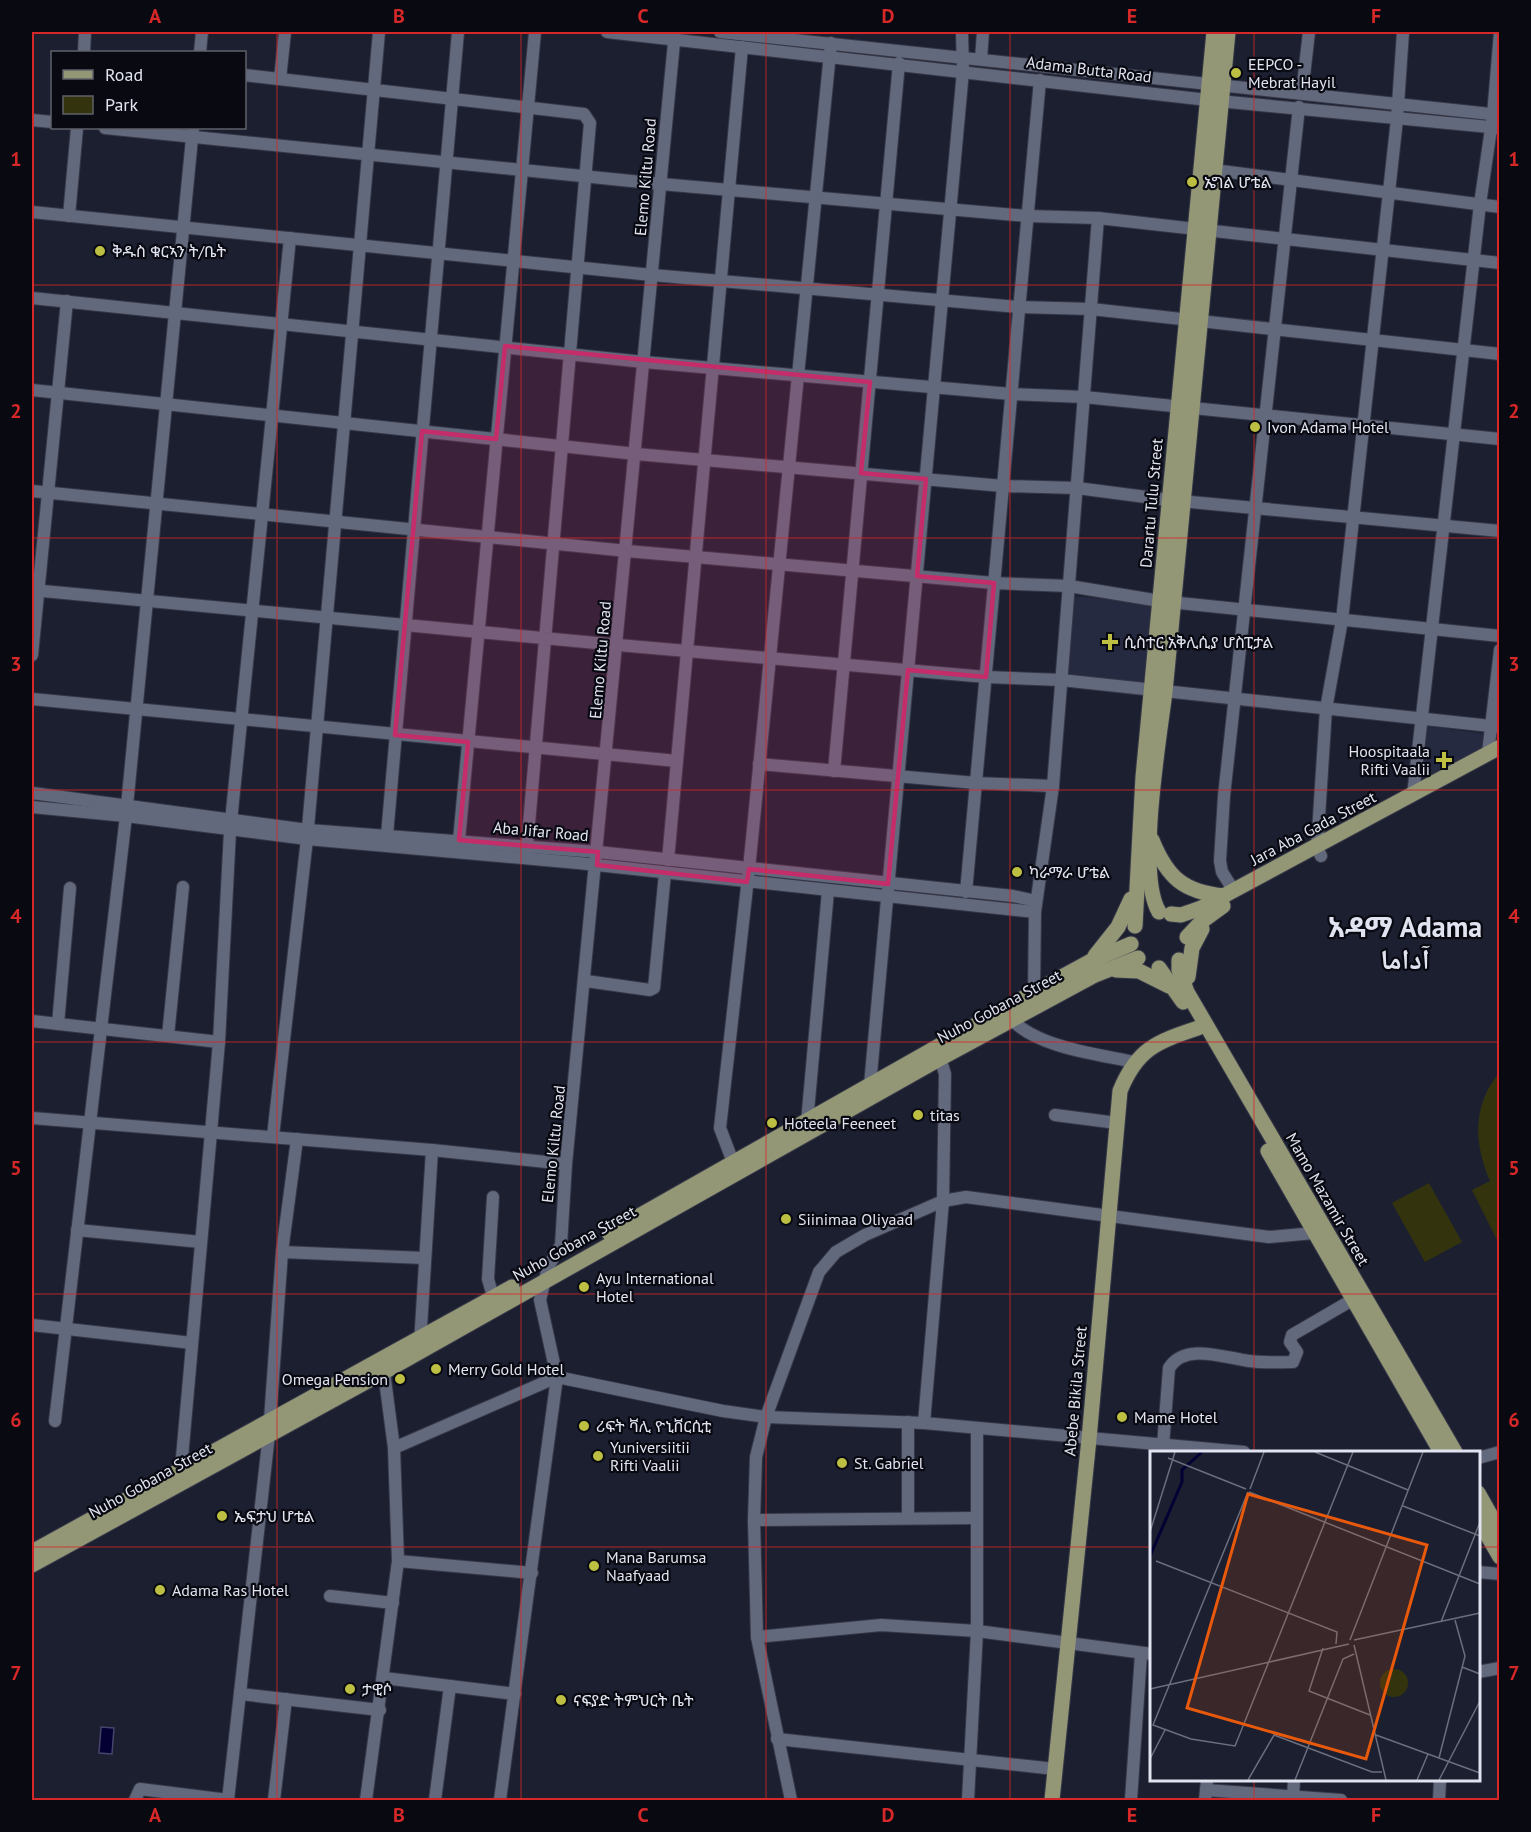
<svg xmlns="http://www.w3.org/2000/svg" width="1531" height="1832" font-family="'PT Sans','Noto Naskh Arabic','Noto Sans Ethiopic',sans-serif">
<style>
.built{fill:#252a40}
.green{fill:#33340e}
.water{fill:#050033;stroke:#47446c;stroke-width:1.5}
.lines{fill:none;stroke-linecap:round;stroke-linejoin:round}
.minor-casing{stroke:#363847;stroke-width:14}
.major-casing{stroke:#363847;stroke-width:17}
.minor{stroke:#63697d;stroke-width:12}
.major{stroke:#939776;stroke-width:15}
.marked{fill:#c52c6a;fill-opacity:0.2;stroke:#c52c6a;stroke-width:4.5;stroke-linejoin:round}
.grid{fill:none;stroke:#d62828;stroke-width:1.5;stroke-opacity:0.55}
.poi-dot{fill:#bdbf43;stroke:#080911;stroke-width:2}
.labels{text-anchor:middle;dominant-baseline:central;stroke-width:4.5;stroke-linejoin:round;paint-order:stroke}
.poi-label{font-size:16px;fill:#e1e4f0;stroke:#080911;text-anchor:start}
.street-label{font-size:16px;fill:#e1e4f0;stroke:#080911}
.town-label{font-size:28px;font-weight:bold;fill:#e1e4f0;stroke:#080911}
.inset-river{fill:none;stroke:#050033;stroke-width:3}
.inset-road{fill:none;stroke:#6a6e7d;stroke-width:1.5}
.view{fill:#e8590c;fill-opacity:0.15;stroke:#e8590c;stroke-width:3}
.inset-edge{fill:none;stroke:#e1e4f0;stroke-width:3}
.neatline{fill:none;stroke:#d62828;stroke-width:2}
.grid-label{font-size:20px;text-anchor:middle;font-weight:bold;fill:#d62828}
</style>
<rect width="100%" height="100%" fill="#1b1f30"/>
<g class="built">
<path d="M1072 596 1156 603 1148 687 1065 681Z"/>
<path d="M1426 726 1487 734 1484 752 1417 789Z"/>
</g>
<g class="green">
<path d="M1499 1073V1244L1472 1190 1490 1181C1474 1143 1472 1106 1499 1073Z"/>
<path d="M1429 1183 1462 1242 1425 1262 1392 1203Z"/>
</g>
<path class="water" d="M101 1727 114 1728 112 1754 99 1753Z"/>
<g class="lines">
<defs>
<g id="minor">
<path d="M607 32 1208 100 1500 128"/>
<path d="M720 32 1500 115"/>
<path d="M84 52 85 32"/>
<path d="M200 52 202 32"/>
<path d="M981 59 983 32"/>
<path d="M244 75 584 114 590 123 527 847"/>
<path d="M280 79 285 32"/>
<path d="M1302 93 1309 32"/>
<path d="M32 120 52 122"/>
<path d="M105 128 661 184 1027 216 1098 218 1500 263"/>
<path d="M1206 169 1500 207"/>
<path d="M32 212 652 275 1019 307 1091 309 1500 354"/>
<path d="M69 216 77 128"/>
<path d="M32 298 644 362 1011 394 1084 397 1500 439"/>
<path d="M32 390 636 454 1003 486 1077 488 1169 500 1500 531"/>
<path d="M32 491 627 551 994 583 1069 586 1160 601 1500 636"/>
<path d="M32 590 618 645 986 677 1061 680 1500 727"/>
<path d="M32 655 67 301"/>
<path d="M32 699 677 761"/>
<path d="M1488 753 1500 650"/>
<path d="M759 764 976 783 1053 786"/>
<path d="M834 771 899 63"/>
<path d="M32 793 308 830 598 852 1013 896 1036 901"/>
<path d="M1413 795 1480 204 1493 115 1500 32"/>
<path d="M32 807 126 816 307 839 578 863 1035 912"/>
<path d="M387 835 458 32"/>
<path d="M459 840 535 32"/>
<path d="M1321 856 1317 848 1326 709 1342 620 1397 119 1403 32"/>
<path d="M668 860 742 47"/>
<path d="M1234 891 1222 872 1220 861 1224 796 1299 107"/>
<path d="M966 892 1040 80"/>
<path d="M586 981 650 990 654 988 665 873"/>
<path d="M1034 992 1035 912 1053 786 1098 218"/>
<path d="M1008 1015C1031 1047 1098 1054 1134 1062"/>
<path d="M32 1021 219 1042"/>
<path d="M58 1024 70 888"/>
<path d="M168 1036 183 887"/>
<path d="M870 1085 963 71 962 32"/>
<path d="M1055 1115 1117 1123"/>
<path d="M32 1118 432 1150 566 1164"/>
<path d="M807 1122 828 891"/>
<path d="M273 1136 307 839 379 32"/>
<path d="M736 1170 720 1128 749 869 831 43"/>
<path d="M77 1230 201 1242"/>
<path d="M282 1252 424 1258"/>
<path d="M493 1297 488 1279 493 1197"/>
<path d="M32 1325 192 1343"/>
<path d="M420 1344 432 1150"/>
<path d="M55 1421 126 816 193 128"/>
<path d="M908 1422V1518"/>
<path d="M924 1423 943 1201 945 1074 938 1051"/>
<path d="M1163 1446 1169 1368C1185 1342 1225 1358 1249 1361 1264 1363 1278 1362 1293 1362L1297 1352 1290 1342 1292 1335 1359 1296"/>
<path d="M394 1448 557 1377 723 1411 766 1417 924 1423 1244 1452"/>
<path d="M1478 1458 1500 1452"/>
<path d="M181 1469 219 1042 230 831 290 238"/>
<path d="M754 1520 977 1518"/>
<path d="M398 1561 532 1573"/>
<path d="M1478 1572 1500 1574"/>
<path d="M330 1596 393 1603"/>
<path d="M757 1637 881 1625 977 1631 1152 1654"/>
<path d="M1478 1672 1500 1668"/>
<path d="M384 1678 515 1694"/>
<path d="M240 1694 380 1710"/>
<path d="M777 1739 1055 1769"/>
<path d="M1206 1790 1341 1800"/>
<path d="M1293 1797 1294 1780"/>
<path d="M135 1800 140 1789 228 1800 269 1434 282 1252 297 1139"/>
<path d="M274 1800 286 1699"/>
<path d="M366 1800 398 1561 394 1448 384 1372"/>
<path d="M435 1800 450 1686"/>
<path d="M500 1800 557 1377 540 1300 548 1267 561 1245 566 1164 675 32"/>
<path d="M791 1800 757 1637 754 1520 756 1457 766 1417 819 1272 836 1252 865 1235 943 1201 966 1197 1269 1237 1314 1233 1320 1229"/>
<path d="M968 1800 977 1631V1429"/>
<path d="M1131 1800 1141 1654"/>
<path d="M1205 1800 1207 1780"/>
<path d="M1439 1800 1440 1780"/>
</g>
<g id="major">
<path d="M1152 840C1167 877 1183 892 1224 896"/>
<path d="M1159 912C1136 874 1159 740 1165 692L1228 32"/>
<path d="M1171 914 1181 915 1201 908 1500 747"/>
<path d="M1135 926 1143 777 1214 32"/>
<path d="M1187 937 1201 922 1223 906"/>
<path d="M1095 956 1118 927 1131 899"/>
<path d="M1179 960V970L1187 992 1455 1452"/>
<path d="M1159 968 1183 1002"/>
<path d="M1116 970 1139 971 1169 986"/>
<path d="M1188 977 1192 948 1202 929"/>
<path d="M1268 1151 1441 1452"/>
<path d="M609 1233 1034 992 1091 961 1131 944"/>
<path d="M1478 1493 1500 1532"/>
<path d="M1478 1519 1500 1557"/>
<path d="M32 1552 512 1287"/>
<path d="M32 1565 384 1372 941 1058 1095 975 1138 958"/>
<path d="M1052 1800 1089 1439 1120 1091C1137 1049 1156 1042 1198 1028"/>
</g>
</defs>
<use href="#minor" class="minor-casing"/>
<use href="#major" class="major-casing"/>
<use href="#minor" class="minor"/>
<use href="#major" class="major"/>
</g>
<path class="marked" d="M505 346 870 382 861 473 926 479 917 576 994 583 986 677 908 670 888 884 749 869 747 882 597 865 598 852 459 840 468 742 395 735 422 431 496 439Z"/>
<path class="grid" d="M277 32V1800M521 32V1800M766 32V1800M1010 32V1800M1254 32V1452M32 285H1500M32 538H1500M32 790H1500M32 1042H1500M32 1294H1500M32 1547H1152M1478 1547H1500M1254 1780V1800"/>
<g class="poi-dot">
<circle cx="1236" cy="73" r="6"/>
<circle cx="1192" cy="182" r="6"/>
<circle cx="100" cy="251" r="6"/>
<circle cx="1255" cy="427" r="6"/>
<path d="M1107 633h6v6h6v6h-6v6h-6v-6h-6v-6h6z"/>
<path d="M1441 751h6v6h6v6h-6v6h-6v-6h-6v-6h6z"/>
<circle cx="1017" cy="872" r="6"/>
<circle cx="918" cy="1115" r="6"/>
<circle cx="772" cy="1123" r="6"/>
<circle cx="786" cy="1219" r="6"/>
<circle cx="584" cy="1287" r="6"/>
<circle cx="436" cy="1369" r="6"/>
<circle cx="400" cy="1379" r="6"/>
<circle cx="1122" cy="1417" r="6"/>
<circle cx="584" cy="1426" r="6"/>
<circle cx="598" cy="1456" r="6"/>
<circle cx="842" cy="1463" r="6"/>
<circle cx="222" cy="1516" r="6"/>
<circle cx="594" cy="1566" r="6"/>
<circle cx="160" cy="1590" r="6"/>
<circle cx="350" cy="1689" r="6"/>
<circle cx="561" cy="1700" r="6"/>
</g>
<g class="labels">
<g class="poi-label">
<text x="1248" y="64">EEPCO -<tspan x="1248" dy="18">Mebrat Hayil</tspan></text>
<text x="1204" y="182">ኤግል ሆቴል</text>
<text x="112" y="251">ቅዱስ ቁርኣን ት/ቤት</text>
<text x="1267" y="427">Ivon Adama Hotel</text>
<text x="1124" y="642">ሲስተር አቅሊሲያ ሆስፒታል</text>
<text x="1430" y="751" text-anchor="end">Hoospitaala<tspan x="1430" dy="18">Rifti Vaalii</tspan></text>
<text x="1029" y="872">ካራማራ ሆቴል</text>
<text x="930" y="1115">titas</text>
<text x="784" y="1123">Hoteela Feeneet</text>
<text x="798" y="1219">Siinimaa Oliyaad</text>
<text x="596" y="1278">Ayu International<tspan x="596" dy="18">Hotel</tspan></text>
<text x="448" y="1369">Merry Gold Hotel</text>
<text x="388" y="1379" text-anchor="end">Omega Pension</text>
<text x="1134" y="1417">Mame Hotel</text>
<text x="596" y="1426">ሪፍት ቫሊ ዮኒቨርሲቲ</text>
<text x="610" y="1447">Yuniversiitii<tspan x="610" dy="18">Rifti Vaalii</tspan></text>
<text x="854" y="1463">St. Gabriel</text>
<text x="234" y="1516">ኤፍታህ ሆቴል</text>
<text x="606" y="1557">Mana Barumsa<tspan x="606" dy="18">Naafyaad</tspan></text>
<text x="172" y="1590">Adama Ras Hotel</text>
<text x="362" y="1689">ታዊሶ</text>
<text x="573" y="1700">ናፍያድ ትምህርት ቤት</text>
</g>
<g class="street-label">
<text transform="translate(1089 69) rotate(7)">Adama Butta Road</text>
<text transform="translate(645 177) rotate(-85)">Elemo Kiltu Road</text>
<text transform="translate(1151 503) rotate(-85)">Darartu Tulu Street</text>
<text transform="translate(600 660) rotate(-85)">Elemo Kiltu Road</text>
<text transform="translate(1313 828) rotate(-28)">Jara Aba Gada Street</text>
<text transform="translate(541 831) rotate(5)">Aba Jifar Road</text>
<text transform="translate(999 1006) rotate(-28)">Nuho Gobana Street</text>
<text transform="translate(553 1144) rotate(-84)">Elemo Kiltu Road</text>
<text transform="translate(1328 1199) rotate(60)">Mamo Mazamir Street</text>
<text transform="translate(574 1243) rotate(-29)">Nuho Gobana Street</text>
<text transform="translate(1075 1391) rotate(-85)">Abebe Bikila Street</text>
<text transform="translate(150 1480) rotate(-29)">Nuho Gobana Street</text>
</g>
<g class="town-label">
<text x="1405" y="926">አዳማ Adama<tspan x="1405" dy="32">آداما</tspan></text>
</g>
</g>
<g transform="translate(1150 1451)">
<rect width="330" height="330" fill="#1b1f30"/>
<path d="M230 232a14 14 0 1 1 28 0a14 14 0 1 1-28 0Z" fill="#33340e"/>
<path class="inset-river" d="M0 105 32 31V19L52 1"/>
<path class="inset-road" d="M165 1 258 39M18 7 96 38M100 38 114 1M98 41 3 274 41 288 85 295 203 1M99 41 330 133M253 55 330 85M0 81 25 1M6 110 187 181 186 193M291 171 330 71M200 189 273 1M204 189 330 162M204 194 236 329M173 197 159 240 220 264M312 216 330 223M0 238 199 193M226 284 330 322M289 307 315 205 305 169M0 308 15 279M98 329 124 284 222 321H232M145 329 193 208 204 203M267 329 278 303M289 329 330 250"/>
<path class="view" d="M98 43 277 94 216 308 37 257Z"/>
<rect width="330" height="330" class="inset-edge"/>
</g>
<rect width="1531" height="1832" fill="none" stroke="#080911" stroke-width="66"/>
<rect x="51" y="51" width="195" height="78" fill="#080911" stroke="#5f616a" stroke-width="1.5"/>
<rect x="63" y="70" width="30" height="9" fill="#939776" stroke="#5f616a" stroke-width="1.5"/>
<text x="105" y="81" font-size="18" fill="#e1e4f0">Road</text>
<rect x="63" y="96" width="30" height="18" fill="#33340e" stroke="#5f616a" stroke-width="1.5"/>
<text x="105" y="111" font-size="18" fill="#e1e4f0">Park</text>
<rect x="33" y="33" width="1465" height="1766" class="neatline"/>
<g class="grid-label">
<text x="155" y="23">A</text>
<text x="399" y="23">B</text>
<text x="643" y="23">C</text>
<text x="888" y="23">D</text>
<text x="1132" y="23">E</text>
<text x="1376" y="23">F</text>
<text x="16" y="166">1</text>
<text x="1514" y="166">1</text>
<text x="16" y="418">2</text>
<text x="1514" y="418">2</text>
<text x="16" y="671">3</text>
<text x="1514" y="671">3</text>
<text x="16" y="923">4</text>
<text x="1514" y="923">4</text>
<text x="16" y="1175">5</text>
<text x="1514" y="1175">5</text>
<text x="16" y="1427">6</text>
<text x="1514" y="1427">6</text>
<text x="16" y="1680">7</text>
<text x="1514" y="1680">7</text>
<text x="155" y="1822">A</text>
<text x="399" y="1822">B</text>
<text x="643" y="1822">C</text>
<text x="888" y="1822">D</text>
<text x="1132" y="1822">E</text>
<text x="1376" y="1822">F</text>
</g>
</svg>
